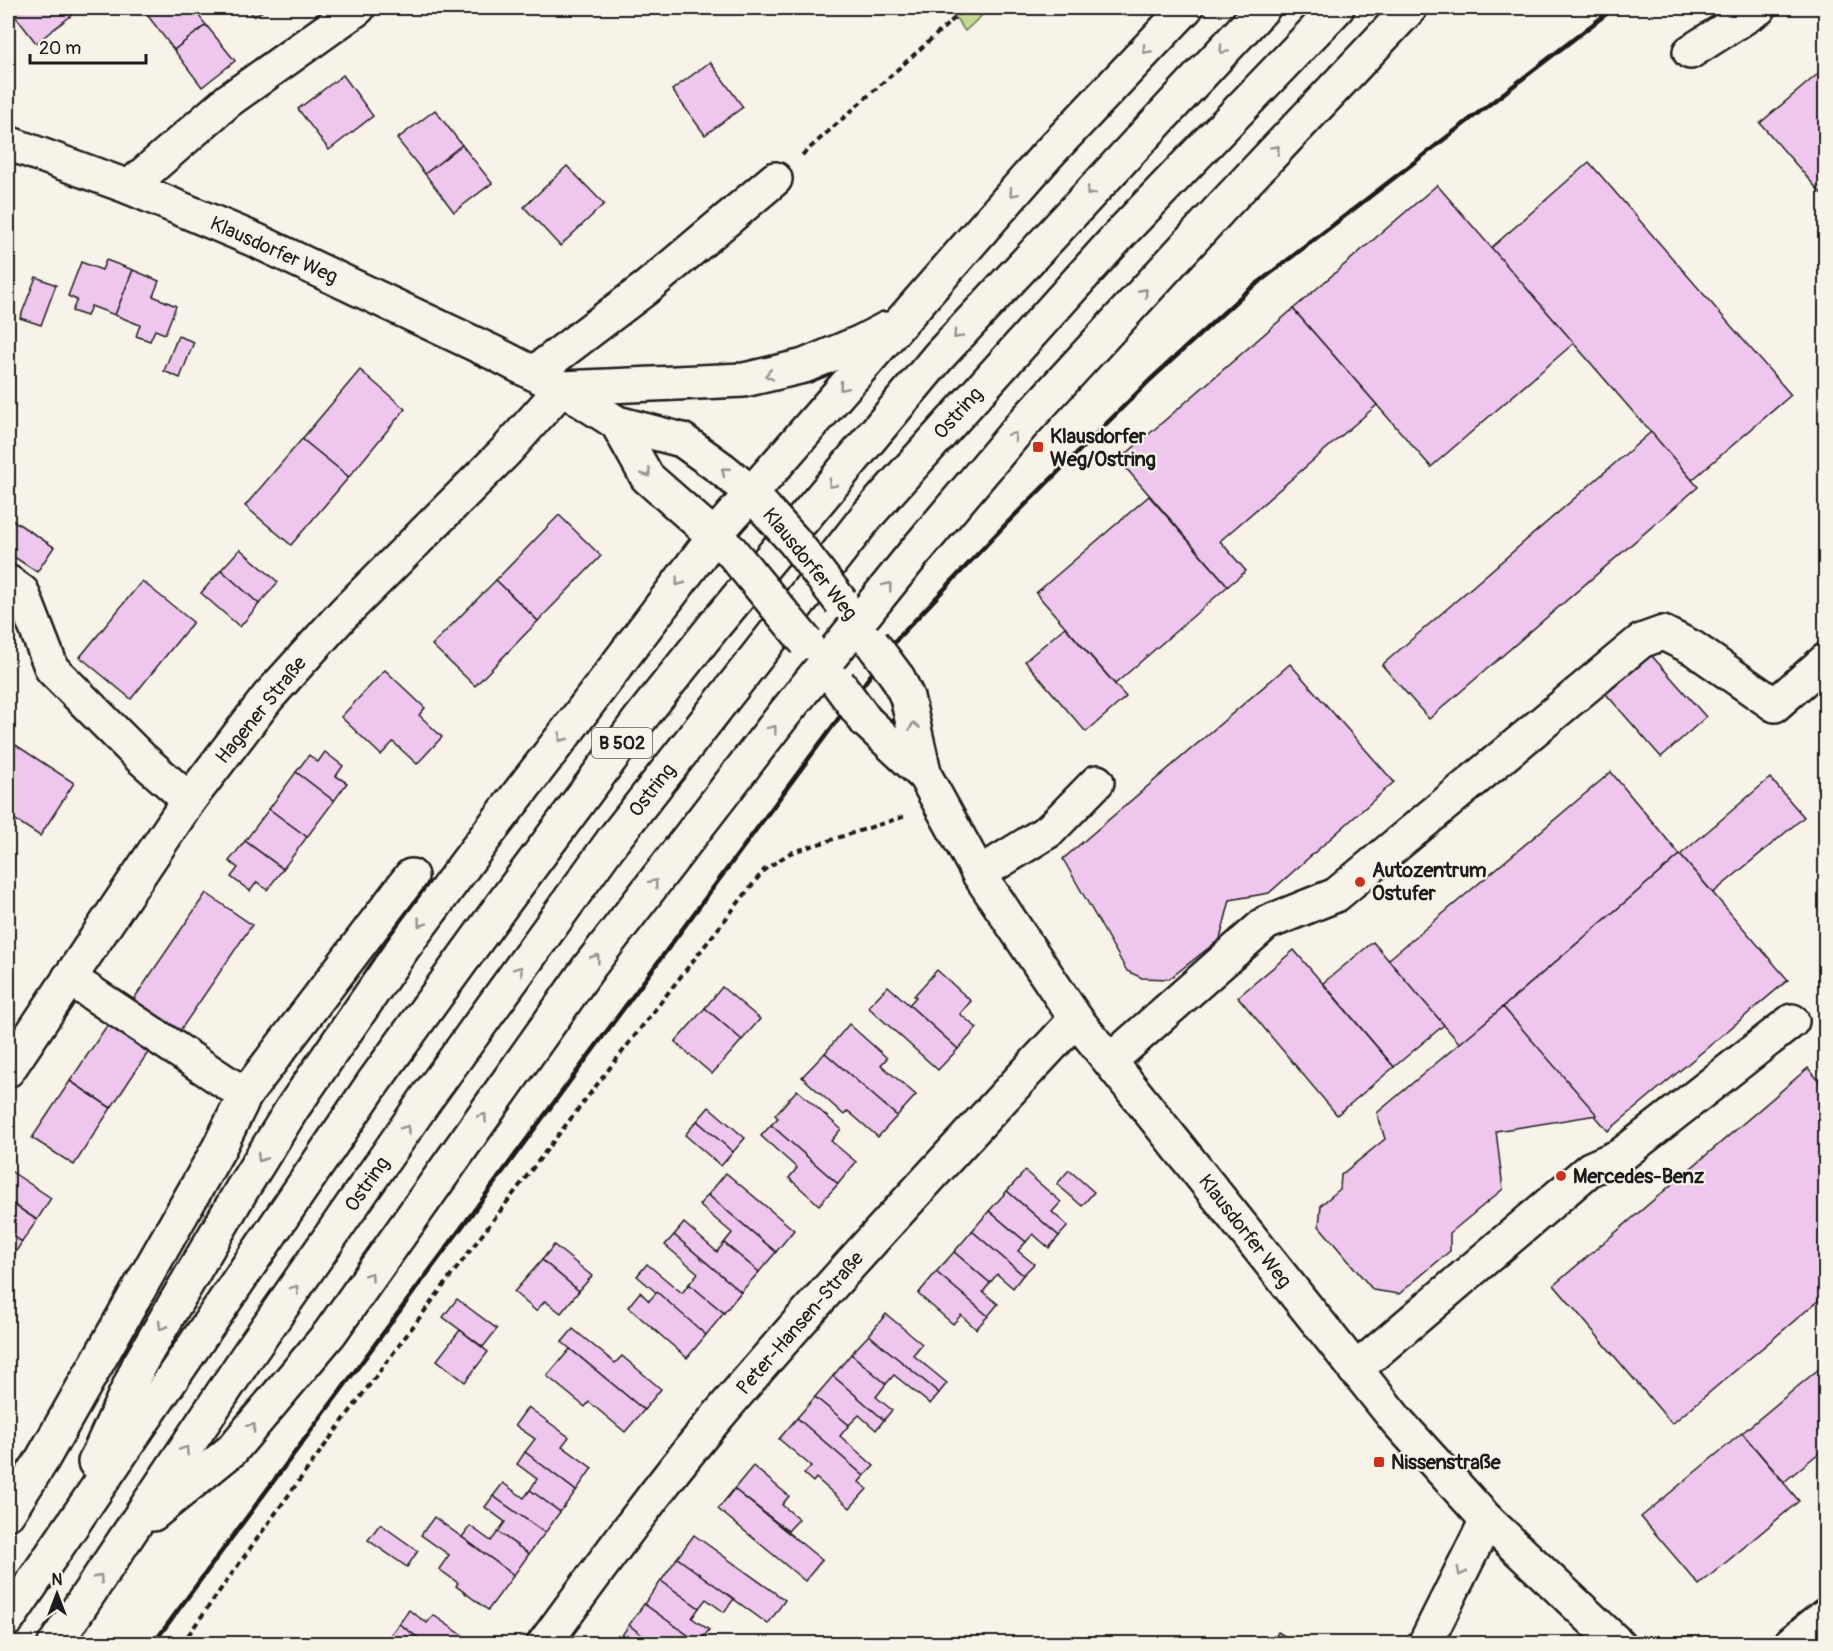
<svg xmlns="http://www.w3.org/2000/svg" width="1833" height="1651" font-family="Pangolin,sans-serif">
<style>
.green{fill:#c3db91;stroke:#707c56;stroke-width:1.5}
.building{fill:#efc6ee;stroke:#1c1c1c;stroke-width:1.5}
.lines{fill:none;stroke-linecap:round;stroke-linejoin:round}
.minor-casing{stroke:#1c1c1c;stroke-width:38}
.highway-casing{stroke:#1c1c1c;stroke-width:38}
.path{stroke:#1c1c1c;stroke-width:4;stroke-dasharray:6 4.5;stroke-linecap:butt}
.minor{stroke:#f7f3e8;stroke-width:33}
.highway{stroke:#f7f3e8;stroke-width:33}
.rail{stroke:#1c1c1c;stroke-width:4.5}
.minor-bridge-casing{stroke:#1c1c1c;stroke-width:38;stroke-linecap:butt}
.minor-bridge{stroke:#f7f3e8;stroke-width:33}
.oneway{stroke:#94928c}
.poi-dot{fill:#c8321e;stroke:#f7f3e8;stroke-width:2}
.labels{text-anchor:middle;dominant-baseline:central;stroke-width:4.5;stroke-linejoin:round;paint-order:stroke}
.shield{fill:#f7f3e8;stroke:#5e5c59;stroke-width:1.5}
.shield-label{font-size:18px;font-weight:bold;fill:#1c1c1c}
.street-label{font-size:20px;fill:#1c1c1c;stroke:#f7f3e8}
.poi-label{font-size:20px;font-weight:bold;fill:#1c1c1c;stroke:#f7f3e8;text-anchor:start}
</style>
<rect width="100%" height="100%" fill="#f7f3e8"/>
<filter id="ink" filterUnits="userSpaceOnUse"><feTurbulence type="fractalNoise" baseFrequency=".0167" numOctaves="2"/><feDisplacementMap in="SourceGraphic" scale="12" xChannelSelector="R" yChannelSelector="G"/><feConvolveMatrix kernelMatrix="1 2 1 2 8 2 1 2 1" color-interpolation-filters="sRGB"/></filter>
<g filter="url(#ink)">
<path class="green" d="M949 8H990L965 31Z"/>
<g class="building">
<path d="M9 8H66L72 15 36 43Z"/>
<path d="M151 8H202L196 12 206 25 174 50 145 12Z"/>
<path d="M248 8H267L254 17Z"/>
<path d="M206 25 235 61 202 87 174 50Z"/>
<path d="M710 62 743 107 705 135 672 90Z"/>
<path d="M1826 67V199L1760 123Z"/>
<path d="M343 75 373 116 329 150 298 109Z"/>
<path d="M435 110 462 145 425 174 397 139Z"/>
<path d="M462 145 492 183 454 212 425 174Z"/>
<path d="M1589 162 1791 395 1692 480 1491 248Z"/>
<path d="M567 166 604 204 560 246 524 207Z"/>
<path d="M1437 185 1574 343 1431 467 1293 309Z"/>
<path d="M106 260 133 270 115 315 91 306 87 316 72 311 77 300 68 296 81 262 102 270Z"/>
<path d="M133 270 159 281 153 296 176 306 165 334 155 330 150 341 136 336 140 325 115 315Z"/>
<path d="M36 277 56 285 41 325 20 318Z"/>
<path d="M1293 309 1377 405 1220 541 1246 571 1228 586 1119 460Z"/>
<path d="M178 336 194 342 180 378 164 371Z"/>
<path d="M360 370 405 409 349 477 302 439Z"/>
<path d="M1651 432 1698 487 1429 719 1382 665Z"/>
<path d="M302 439 349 477 291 545 245 506Z"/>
<path d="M1149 496 1228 586 1115 684 1036 593Z"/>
<path d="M559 515 601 556 538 621 496 580Z"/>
<path d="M8 517 54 547 37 572 8 553Z"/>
<path d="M240 549 278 582 259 604 221 570Z"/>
<path d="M221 570 259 604 240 627 201 593Z"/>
<path d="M496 580 538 621 475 686 432 645Z"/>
<path d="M142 581 193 622 131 699 80 657Z"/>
<path d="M1065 627 1126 697 1086 732 1025 661Z"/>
<path d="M1651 655 1706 717 1661 757 1606 694Z"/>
<path d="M1290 664 1394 782 1269 893 1230 900 1220 939 1169 979 1142 978 1127 971 1063 859Z"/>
<path d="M385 670 425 708 419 715 442 737 417 764 393 742 381 755 341 717Z"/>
<path d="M8 740 74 783 40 836 8 815Z"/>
<path d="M325 752 343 766 336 776 347 783 334 801 296 772 309 755 318 762Z"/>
<path d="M296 772 334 801 307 837 269 809Z"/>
<path d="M1611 772 1680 855 1460 1044 1388 960Z"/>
<path d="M1770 778 1804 817 1713 893 1680 855Z"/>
<path d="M269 809 307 837 283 869 245 841Z"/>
<path d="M245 841 283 869 267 890 257 882 250 891 231 877 238 868 229 861Z"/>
<path d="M1680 855 1788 980 1608 1131 1503 1007Z"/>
<path d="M206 893 252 925 177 1035 131 1003Z"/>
<path d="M8 930 14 935 8 945Z"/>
<path d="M1373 942 1444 1025 1394 1067 1323 983Z"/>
<path d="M1294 950 1394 1067 1337 1115 1238 997Z"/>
<path d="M937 970 971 1001 960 1014 977 1028 958 1049 909 1005 916 997 914 996Z"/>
<path d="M888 986 958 1049 938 1070 868 1007Z"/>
<path d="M722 987 760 1019 742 1040 705 1008Z"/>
<path d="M1503 1007 1597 1115 1496 1131 1503 1189 1450 1233V1251L1399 1294 1373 1290 1319 1226 1321 1205 1340 1189 1341 1175 1385 1139 1377 1113Z"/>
<path d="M705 1008 742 1040 712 1074 675 1042Z"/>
<path d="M108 1024 149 1051 111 1108 70 1081Z"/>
<path d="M849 1024 887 1058 881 1065 916 1095 897 1116 825 1053Z"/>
<path d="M825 1053 897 1116 878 1137 848 1111 844 1115 802 1077Z"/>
<path d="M1808 1068 1826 1089V1294L1672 1424 1554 1285Z"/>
<path d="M70 1081 111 1108 74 1165 32 1138Z"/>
<path d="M797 1090 841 1129 831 1141 856 1162 838 1184 771 1125 778 1118 775 1115Z"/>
<path d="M709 1107 745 1138 733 1152 697 1121Z"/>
<path d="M697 1121 733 1152 721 1166 685 1135Z"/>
<path d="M771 1125 838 1184 819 1205 789 1178 797 1168 761 1136Z"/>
<path d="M9 1170 51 1198 37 1220 8 1201Z"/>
<path d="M1069 1170 1094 1192 1082 1206 1057 1184Z"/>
<path d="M1025 1171 1061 1202 1052 1212 1068 1226 1059 1236 1007 1191Z"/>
<path d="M726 1173 794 1230 776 1252 708 1195Z"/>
<path d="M1007 1191 1059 1236 1049 1248 1033 1234 1026 1242 989 1211Z"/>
<path d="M708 1195 776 1252 759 1272 724 1243 732 1233 699 1205Z"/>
<path d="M8 1201 37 1220 22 1242 8 1232Z"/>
<path d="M989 1211 1026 1242 1018 1251 1034 1264 1023 1275 972 1231Z"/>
<path d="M684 1223 717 1252 724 1243 759 1272 741 1292 674 1235Z"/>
<path d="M972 1231 1023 1275 1013 1288 997 1274 990 1283 954 1252Z"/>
<path d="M8 1232 22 1242 8 1264Z"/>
<path d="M674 1235 741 1292 724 1313 689 1284 698 1273 665 1245Z"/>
<path d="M554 1245 592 1276 579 1291 542 1260Z"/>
<path d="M954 1252 990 1283 983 1292 998 1304 988 1316 936 1272Z"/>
<path d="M542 1260 579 1291 561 1313 545 1301 536 1311 514 1292Z"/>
<path d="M647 1264 682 1293 689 1284 724 1313 706 1335 637 1276Z"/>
<path d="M936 1272 988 1316 976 1329 961 1315 953 1324 918 1294Z"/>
<path d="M640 1292 649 1301 657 1292 706 1335 687 1358 628 1307Z"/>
<path d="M457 1299 497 1329 483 1347 443 1317Z"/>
<path d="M886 1314 922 1344 913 1355 947 1383 939 1393 869 1335Z"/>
<path d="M573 1329 615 1363 622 1356 661 1389 644 1410 562 1342Z"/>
<path d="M460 1330 488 1352 465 1382 437 1360Z"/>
<path d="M869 1335 939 1393 930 1404 894 1375 886 1384 851 1354Z"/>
<path d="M570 1349 644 1410 625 1432 589 1402 585 1407 547 1376Z"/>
<path d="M851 1354 886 1384 876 1397 892 1410 884 1420 833 1376Z"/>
<path d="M1826 1363V1447L1784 1482 1742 1433Z"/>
<path d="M833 1376 884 1420 876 1430 859 1415 849 1425 815 1397Z"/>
<path d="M815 1397 849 1425 840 1436 874 1466 864 1476 797 1418Z"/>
<path d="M528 1407 569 1437 562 1446 592 1468 576 1491 525 1452 535 1439 515 1425Z"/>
<path d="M797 1418 864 1476 859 1482 867 1489 850 1508 816 1478 813 1482 804 1474 811 1466 779 1439Z"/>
<path d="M1742 1433 1799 1501 1699 1585 1641 1517Z"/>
<path d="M525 1452 576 1491 560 1512 530 1490 537 1479 517 1464Z"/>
<path d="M753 1466 789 1496 782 1505 799 1519 788 1531 734 1489Z"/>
<path d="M503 1483 524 1498 530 1490 560 1512 545 1533 493 1496Z"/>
<path d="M734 1489 822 1560 805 1581 718 1509Z"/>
<path d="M493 1496 545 1533 529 1554 498 1532 505 1522 485 1507Z"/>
<path d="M434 1517 514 1575 488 1610 456 1586 458 1583 439 1569 449 1555 421 1535Z"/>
<path d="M380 1524 418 1551 407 1567 368 1540Z"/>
<path d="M470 1526 491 1541 498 1532 529 1554 514 1575 462 1537Z"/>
<path d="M694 1535 785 1600 768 1624 677 1558Z"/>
<path d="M677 1558 734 1599 724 1612 706 1599 699 1608 661 1581Z"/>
<path d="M661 1581 699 1608 692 1618 709 1630 699 1643 644 1604Z"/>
<path d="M644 1604 699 1643V1644H653L629 1625Z"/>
<path d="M409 1610 427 1623 433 1615 468 1639 464 1644H427L399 1624Z"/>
<path d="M399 1624 427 1644H402L390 1635Z"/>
<path d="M629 1625 653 1644H616Z"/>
<path d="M1278 1632 1297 1644H1272Z"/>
</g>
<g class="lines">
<defs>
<g id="minor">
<path d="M1690 52 1759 8"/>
<path d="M8 143 129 187 255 240 496 354 562 388 617 423 682 440 722 469 751 493 766 510"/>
<path d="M129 187 229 100 358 8"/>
<path d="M534 373 646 288 775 179"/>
<path d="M617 423 647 477 731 551"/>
<path d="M8 582 22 592 52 669 140 757 189 800"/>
<path d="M898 678 907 697 925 776 979 874 1076 1019 1397 1421 1487 1520 1618 1644"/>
<path d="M866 721 925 776"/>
<path d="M979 874 1050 830 1097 782"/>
<path d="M69 978 245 1095 411 876"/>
<path d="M1110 1061 1266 923 1336 895 1641 641 1663 633 1693 648 1775 705 1826 660"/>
<path d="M8 1070 189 800 268 697 343 614 506 451 562 388"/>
<path d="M1355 1370 1590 1169 1620 1156 1792 1021"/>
<path d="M8 1513 42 1460 219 1148 245 1095"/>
<path d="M544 1644C599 1569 653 1494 712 1423 829 1284 953 1152 1076 1019"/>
<path d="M1425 1644 1487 1520"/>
<path d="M1790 1644 1826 1615"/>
</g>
<g id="highway">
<path d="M562 388 744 380 804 366 861 342 886 329"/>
<path d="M95 1462 139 1365 241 1191 292 1109 403 948 490 831 574 722 715 535 1047 155 1186 8"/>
<path d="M153 1514 232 1450 330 1333 589 967 785 713 914 553 1021 426 1221 208 1410 8"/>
<path d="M8 1619 373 1083 502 905 640 719 714 626 939 356 1263 8"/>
<path d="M55 1644 246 1358 426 1099 613 840 866 517 1122 232 1337 8"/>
</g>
</defs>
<use href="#minor" class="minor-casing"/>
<use href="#highway" class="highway-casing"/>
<g class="path">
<path d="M802 155 966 8"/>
<path d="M182 1644C368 1380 565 1124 764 870L790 853 906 816"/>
</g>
<use href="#minor" class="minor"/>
<use href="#highway" class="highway"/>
<path class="rail" d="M153 1644 898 638 1006 524 1150 380 1245 293 1614 8"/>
<defs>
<g id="minor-bridge">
<path d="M766 510 794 541 841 602"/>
<path d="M731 551 806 642"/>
<path d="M872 643 898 678"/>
<path d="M838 683 866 721"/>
</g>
</defs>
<use href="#minor-bridge" class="minor-bridge-casing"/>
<use href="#minor-bridge" class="minor-bridge"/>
</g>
<defs><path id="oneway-chevron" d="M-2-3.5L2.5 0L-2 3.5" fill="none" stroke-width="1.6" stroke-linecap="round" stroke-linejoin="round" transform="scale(1.5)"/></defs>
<g class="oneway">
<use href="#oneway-chevron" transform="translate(1146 50) rotate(133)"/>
<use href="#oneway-chevron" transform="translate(1223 50) rotate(133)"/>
<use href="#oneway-chevron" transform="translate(1276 149) rotate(-47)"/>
<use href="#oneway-chevron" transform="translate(1090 192) rotate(133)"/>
<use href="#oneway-chevron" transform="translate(1013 193) rotate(131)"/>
<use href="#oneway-chevron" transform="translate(1144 292) rotate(-48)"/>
<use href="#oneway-chevron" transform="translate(957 335) rotate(133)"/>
<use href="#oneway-chevron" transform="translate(769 375) rotate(168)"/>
<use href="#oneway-chevron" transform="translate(843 387) rotate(131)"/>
<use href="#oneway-chevron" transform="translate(1013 436) rotate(-50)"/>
<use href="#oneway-chevron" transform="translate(725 471) rotate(-141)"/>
<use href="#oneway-chevron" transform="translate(647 473) rotate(54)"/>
<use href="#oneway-chevron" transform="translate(832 484) rotate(130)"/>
<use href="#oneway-chevron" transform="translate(679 582) rotate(127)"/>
<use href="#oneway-chevron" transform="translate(888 586) rotate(-52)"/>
<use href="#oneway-chevron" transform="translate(914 726) rotate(-102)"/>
<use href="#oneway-chevron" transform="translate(773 729) rotate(-52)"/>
<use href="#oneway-chevron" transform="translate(562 738) rotate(128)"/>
<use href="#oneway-chevron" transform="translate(654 883) rotate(-52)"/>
<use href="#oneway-chevron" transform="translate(421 923) rotate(126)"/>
<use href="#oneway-chevron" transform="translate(596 958) rotate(-53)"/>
<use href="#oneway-chevron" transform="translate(519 970) rotate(-54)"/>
<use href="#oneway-chevron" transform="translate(483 1117) rotate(-55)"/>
<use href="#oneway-chevron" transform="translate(406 1129) rotate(-55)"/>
<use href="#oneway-chevron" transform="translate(261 1158) rotate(122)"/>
<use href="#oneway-chevron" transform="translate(370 1276) rotate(-55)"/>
<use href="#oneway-chevron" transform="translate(295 1289) rotate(-55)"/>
<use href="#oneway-chevron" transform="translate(162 1326) rotate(120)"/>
<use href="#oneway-chevron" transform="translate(252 1427) rotate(-49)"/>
<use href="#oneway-chevron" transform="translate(185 1450) rotate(-56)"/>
<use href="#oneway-chevron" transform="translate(1461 1572) rotate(117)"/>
<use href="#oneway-chevron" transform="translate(99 1578) rotate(-56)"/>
</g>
</g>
<g class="poi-dot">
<rect x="1032" y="441" width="12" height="12" rx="3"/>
<circle cx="1360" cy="882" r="6"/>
<circle cx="1561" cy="1176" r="6"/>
<rect x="1373" y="1456" width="12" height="12" rx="3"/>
</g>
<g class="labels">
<rect class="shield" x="592" y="728" width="60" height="30" rx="4.5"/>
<g class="shield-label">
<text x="622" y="743">B 502</text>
</g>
<g class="street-label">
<text transform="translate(274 250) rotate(24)">Klausdorfer Weg</text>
<text transform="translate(958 413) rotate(-48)">Ostring</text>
<text transform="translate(810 564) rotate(51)">Klausdorfer Weg</text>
<text transform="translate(261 710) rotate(-51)">Hagener Straße</text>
<text transform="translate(652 790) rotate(-52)">Ostring</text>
<text transform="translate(367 1184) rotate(-55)">Ostring</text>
<text transform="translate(1245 1231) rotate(52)">Klausdorfer Weg</text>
<text transform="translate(800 1323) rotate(-49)">Peter-Hansen-Straße</text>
</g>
<g class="poi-label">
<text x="1050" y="436">Klausdorfer<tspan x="1050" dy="23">Weg/Ostring</tspan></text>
<text x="1372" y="870">Autozentrum<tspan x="1372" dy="23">Ostufer</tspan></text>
<text x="1573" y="1176">Mercedes-Benz</text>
<text x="1391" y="1462">Nissenstraße</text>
</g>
</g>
<rect width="1833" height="1651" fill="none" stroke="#f7f3e8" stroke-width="30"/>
<rect x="15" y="15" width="1803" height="1621" fill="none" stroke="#1c1c1c" stroke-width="2" filter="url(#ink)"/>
<g transform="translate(57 1594)" stroke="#f7f3e8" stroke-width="4.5" paint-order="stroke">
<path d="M0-4.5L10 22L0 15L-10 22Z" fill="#1c1c1c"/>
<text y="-9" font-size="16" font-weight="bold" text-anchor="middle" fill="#1c1c1c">N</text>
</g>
<path d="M30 54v9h116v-9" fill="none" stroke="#1c1c1c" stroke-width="3"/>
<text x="39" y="54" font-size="18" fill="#1c1c1c" stroke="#f7f3e8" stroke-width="4.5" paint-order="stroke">20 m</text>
</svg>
